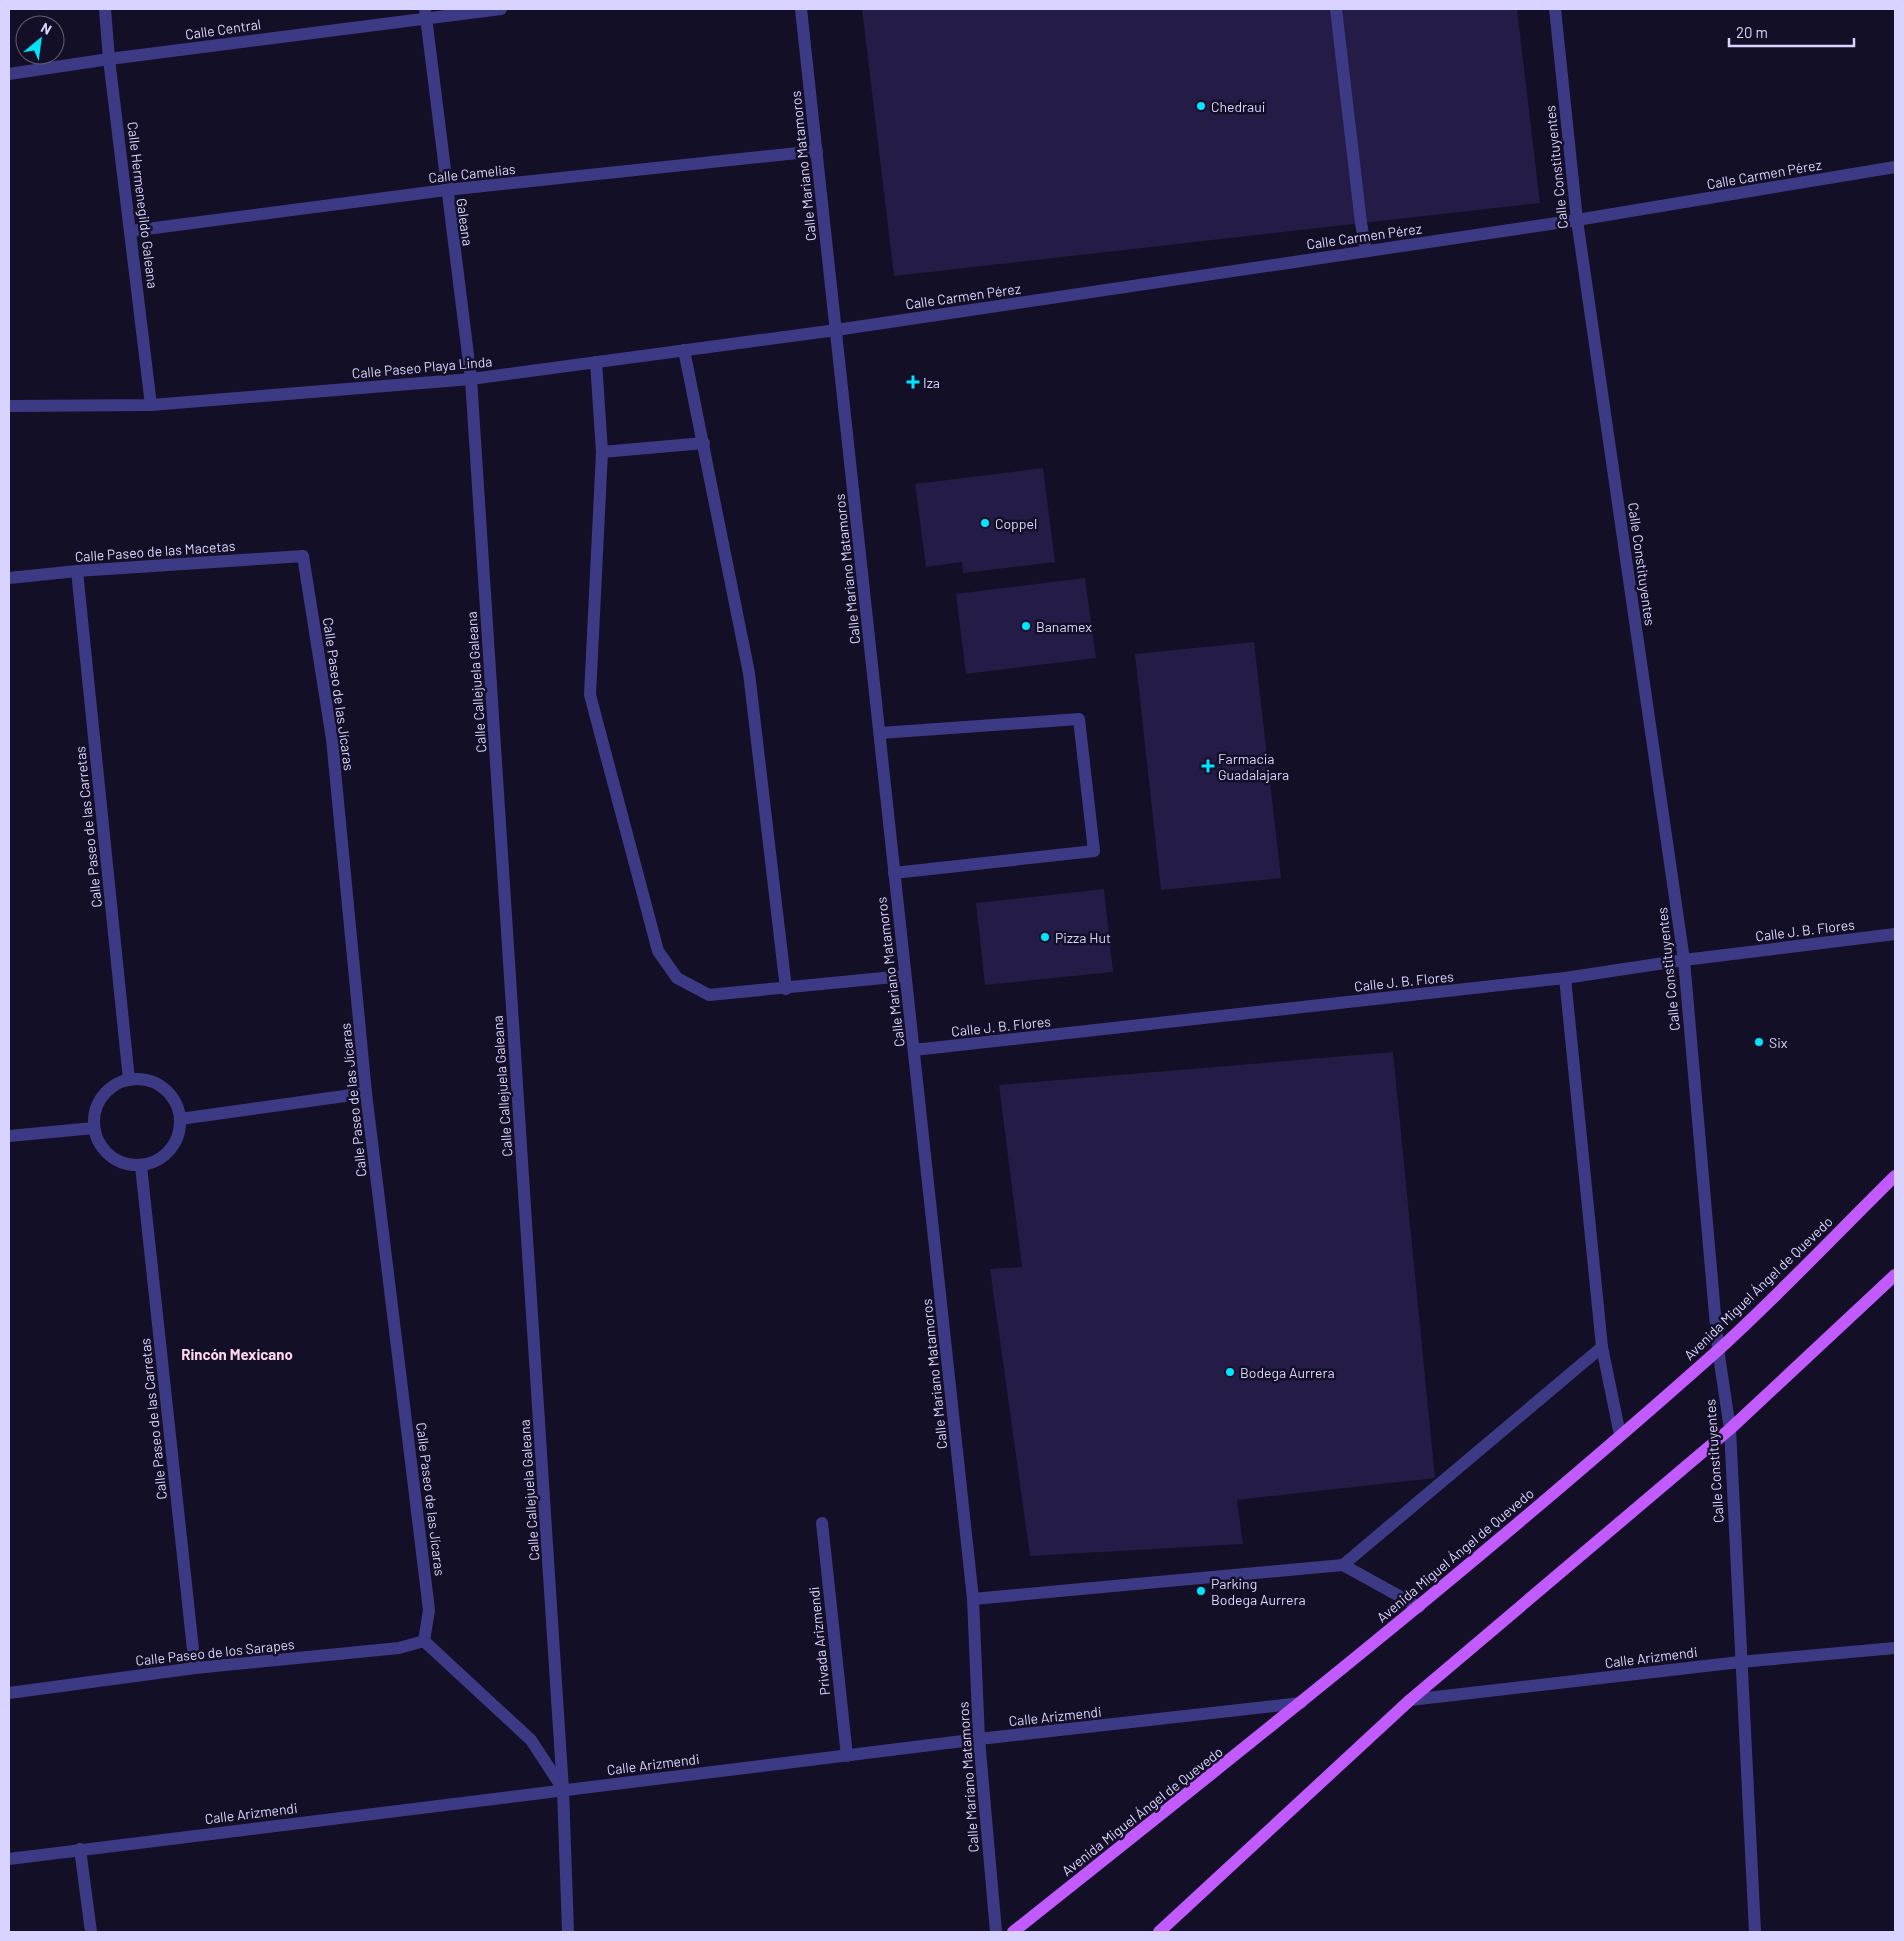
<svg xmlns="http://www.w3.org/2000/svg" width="1904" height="1941" font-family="Barlow,sans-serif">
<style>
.building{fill:#241b47}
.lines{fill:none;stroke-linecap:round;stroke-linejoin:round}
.minor{stroke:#3d3a85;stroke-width:12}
.major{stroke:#c25bff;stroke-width:12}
.poi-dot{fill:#00e5ff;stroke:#130f26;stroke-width:2}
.labels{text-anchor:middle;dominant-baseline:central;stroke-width:5;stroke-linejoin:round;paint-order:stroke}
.street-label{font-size:14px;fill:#d9d4ff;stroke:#130f26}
.poi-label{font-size:14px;fill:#d9d4ff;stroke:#130f26;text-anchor:start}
.neighbourhood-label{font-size:15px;font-weight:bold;fill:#ffd6f0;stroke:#130f26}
</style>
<rect width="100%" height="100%" fill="#130f26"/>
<g class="building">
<path d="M862 9H1517L1540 203 894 276Z"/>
<path d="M1043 468 1055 562 963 573 962 562 926 567 915 484Z"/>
<path d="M1085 578 1096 658 966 674 956 594Z"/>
<path d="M1254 642 1281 878 1161 890 1135 654Z"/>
<path d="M1104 889 1113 972 985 985 976 903Z"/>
<path d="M1393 1052 1435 1478 1237 1500 1243 1544 1030 1556 990 1269 1022 1267 999 1085Z"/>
</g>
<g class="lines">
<g class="minor">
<path d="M105 9 109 59 151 405"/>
<path d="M425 9 471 379 563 1790 568 1932"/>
<path d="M801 9 973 1599 979 1739 996 1932"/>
<path d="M1336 9 1361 223 1366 251"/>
<path d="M1555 9 1577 220 1684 960 1718 1349 1730 1429 1755 1932"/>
<path d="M9 74 109 59 501 9"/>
<path d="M131 231 446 190 817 151"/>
<path d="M684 350 749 673 786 989"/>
<path d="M596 362 602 452 590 695 658 951 677 978 709 995 904 976"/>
<path d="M9 406 151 405 471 379 836 330 1577 220 1895 167"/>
<path d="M602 452 704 443"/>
<path d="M77 571 129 1080"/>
<path d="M9 578 77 571 303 556 332 739 366 1093 429 1610 424 1641"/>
<path d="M880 733 1079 719 1094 851 894 873"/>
<path d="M914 1050 1565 978 1684 960 1895 934"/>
<circle cx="137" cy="1122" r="43"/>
<path d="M180 1119 366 1093"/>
<path d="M9 1136 94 1128"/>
<path d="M141 1166 195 1668"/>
<path d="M1602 1347 1620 1435"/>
<path d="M822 1523 847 1756"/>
<path d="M1343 1565 1602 1347 1565 978"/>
<path d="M973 1599 1343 1565 1419 1607"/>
<path d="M424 1641 531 1740 563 1789"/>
<path d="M9 1693 195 1668 399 1648 424 1641"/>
<path d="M1410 1700 1740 1662 1895 1648"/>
<path d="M80 1849 91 1932"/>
<path d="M9 1859 979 1739 1301 1703"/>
</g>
<g class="major">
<path d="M1013 1932C1251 1743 1489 1554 1716 1352 1778 1296 1836 1234 1895 1176"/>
<path d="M1159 1932 1410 1700 1730 1429 1895 1275"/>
</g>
</g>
<g class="poi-dot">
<circle cx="1201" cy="106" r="5"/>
<path d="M910.5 374.5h5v5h5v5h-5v5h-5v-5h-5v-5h5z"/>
<circle cx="985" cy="523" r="5"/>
<circle cx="1026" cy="626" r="5"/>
<path d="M1205.5 758.5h5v5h5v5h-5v5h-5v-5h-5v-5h5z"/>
<circle cx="1045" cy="937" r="5"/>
<circle cx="1759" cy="1042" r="5"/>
<circle cx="1230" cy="1372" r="5"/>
<circle cx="1201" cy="1591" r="5"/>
</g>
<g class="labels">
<g class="street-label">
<text transform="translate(223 29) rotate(-8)">Calle Central</text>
<text transform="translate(803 166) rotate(-96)">Calle Mariano Matamoros</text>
<text transform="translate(1556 167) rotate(-96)">Calle Constituyentes</text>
<text transform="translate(472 173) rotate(-6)">Calle Camelias</text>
<text transform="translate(1764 174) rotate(-10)">Calle Carmen Pérez</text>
<text transform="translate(143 205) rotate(83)">Calle Hermenegildo Galeana</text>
<text transform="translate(465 222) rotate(82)">Galeana</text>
<text transform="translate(1364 236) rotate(-8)">Calle Carmen Pérez</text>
<text transform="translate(963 296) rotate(-8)">Calle Carmen Pérez</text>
<text transform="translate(422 367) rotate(-5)">Calle Paseo Playa Linda</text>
<text transform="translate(155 551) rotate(-4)">Calle Paseo de las Macetas</text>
<text transform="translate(1642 564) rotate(82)">Calle Constituyentes</text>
<text transform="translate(847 569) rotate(-96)">Calle Mariano Matamoros</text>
<text transform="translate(476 682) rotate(-94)">Calle Callejuela Galeana</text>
<text transform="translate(339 694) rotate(82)">Calle Paseo de las Jícaras</text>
<text transform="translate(88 827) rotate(-96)">Calle Paseo de las Carretas</text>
<text transform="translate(1805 930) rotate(-7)">Calle J. B. Flores</text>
<text transform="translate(1668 969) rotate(-96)">Calle Constituyentes</text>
<text transform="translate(890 972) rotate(-97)">Calle Mariano Matamoros</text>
<text transform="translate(1404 981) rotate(-6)">Calle J. B. Flores</text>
<text transform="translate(1001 1026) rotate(-6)">Calle J. B. Flores</text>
<text transform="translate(502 1086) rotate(-94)">Calle Callejuela Galeana</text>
<text transform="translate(353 1100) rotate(-96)">Calle Paseo de las Jícaras</text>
<text transform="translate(1758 1288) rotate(-44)">Avenida Miguel Ángel de Quevedo</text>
<text transform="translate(934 1374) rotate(-96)">Calle Mariano Matamoros</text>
<text transform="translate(153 1419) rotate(-96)">Calle Paseo de las Carretas</text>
<text transform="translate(1714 1461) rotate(-94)">Calle Constituyentes</text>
<text transform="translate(529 1490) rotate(-94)">Calle Callejuela Galeana</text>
<text transform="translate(431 1499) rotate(83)">Calle Paseo de las Jícaras</text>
<text transform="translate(1455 1555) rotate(-40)">Avenida Miguel Ángel de Quevedo</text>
<text transform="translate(819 1641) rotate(-96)">Privada Arizmendi</text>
<text transform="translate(215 1652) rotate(-6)">Calle Paseo de los Sarapes</text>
<text transform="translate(1651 1657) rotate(-7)">Calle Arizmendi</text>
<text transform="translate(1055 1716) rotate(-6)">Calle Arizmendi</text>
<text transform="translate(653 1764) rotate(-7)">Calle Arizmendi</text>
<text transform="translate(968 1777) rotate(-94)">Calle Mariano Matamoros</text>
<text transform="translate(1142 1811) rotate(-38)">Avenida Miguel Ángel de Quevedo</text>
<text transform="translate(251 1813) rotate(-7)">Calle Arizmendi</text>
</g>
<g class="poi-label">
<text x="1211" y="106">Chedraui</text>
<text x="923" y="382">Iza</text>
<text x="995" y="523">Coppel</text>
<text x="1036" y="626">Banamex</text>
<text x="1218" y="758">Farmacia<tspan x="1218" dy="16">Guadalajara</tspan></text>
<text x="1055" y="937">Pizza Hut</text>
<text x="1769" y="1042">Six</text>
<text x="1240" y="1372">Bodega Aurrera</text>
<text x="1211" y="1583">Parking<tspan x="1211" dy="16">Bodega Aurrera</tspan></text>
</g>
<g class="neighbourhood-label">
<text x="237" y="1354">Rincón Mexicano</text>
</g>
</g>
<rect width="1904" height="1941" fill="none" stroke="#d9d4ff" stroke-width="20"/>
<g transform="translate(40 40) rotate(29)"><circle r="24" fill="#130f26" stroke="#625e7d"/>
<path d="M0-4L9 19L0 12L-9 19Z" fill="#00e5ff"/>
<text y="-8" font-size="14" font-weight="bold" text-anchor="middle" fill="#d9d4ff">N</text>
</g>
<path d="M1729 38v8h125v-8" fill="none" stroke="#d9d4ff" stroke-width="2.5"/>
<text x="1736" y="38" font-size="15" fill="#d9d4ff" stroke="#130f26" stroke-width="4" paint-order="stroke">20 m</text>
</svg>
